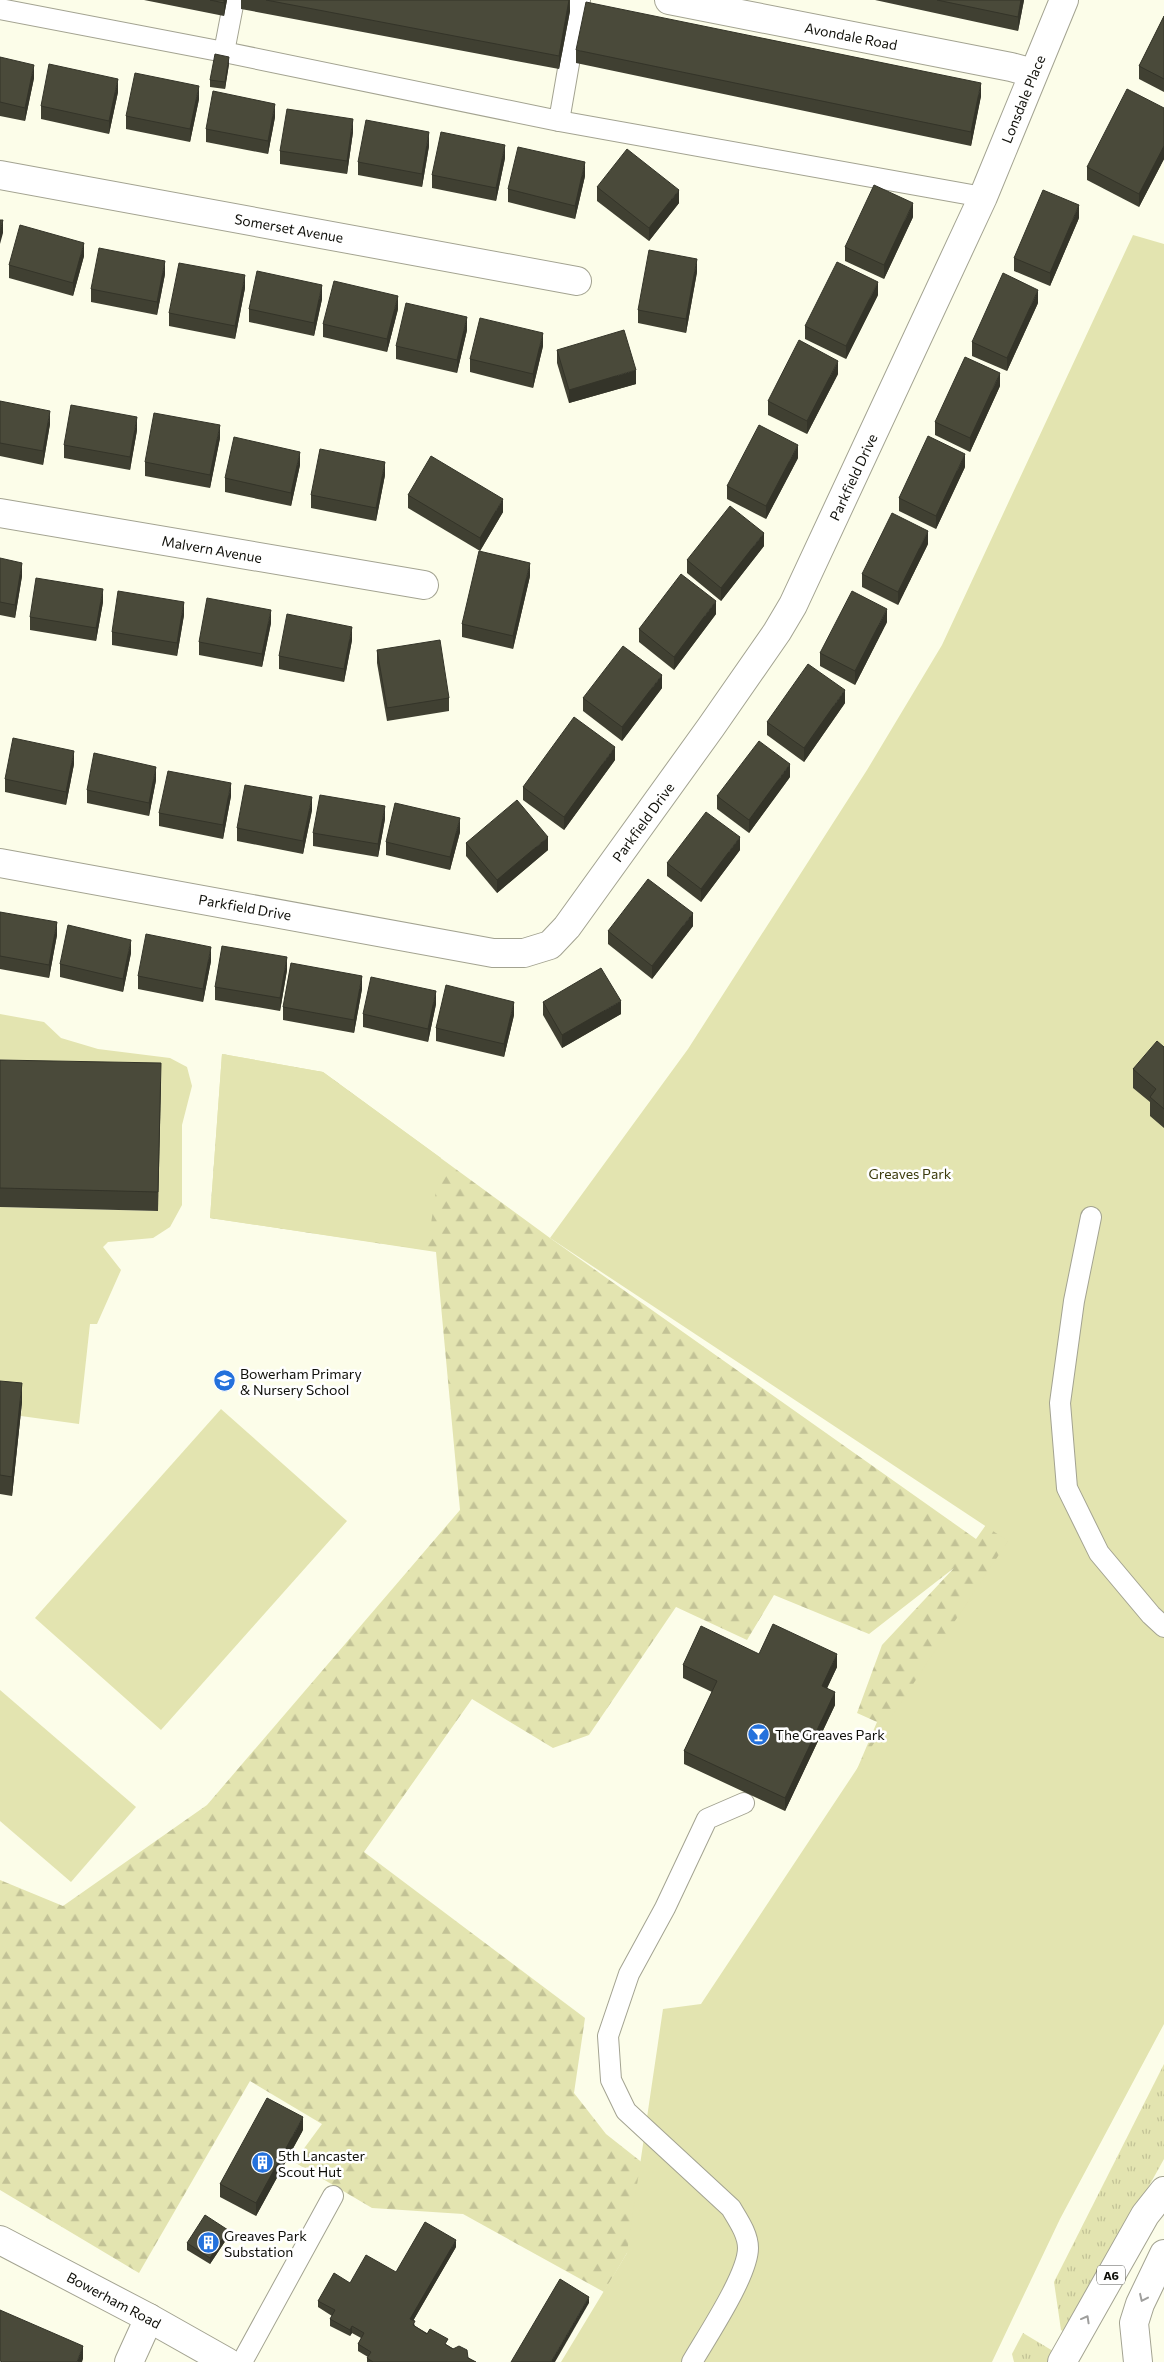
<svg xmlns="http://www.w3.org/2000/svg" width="1164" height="2362" font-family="Commissioner,sans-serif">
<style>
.grass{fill:url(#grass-tufts)}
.forest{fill:url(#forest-firs)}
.park{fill:#e3e4b0}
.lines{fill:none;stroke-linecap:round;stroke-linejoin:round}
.service-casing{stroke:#a3a391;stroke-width:22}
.minor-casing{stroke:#a3a391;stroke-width:30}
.tertiary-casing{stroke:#a3a391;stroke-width:30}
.primary-casing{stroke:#a3a391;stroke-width:30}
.service{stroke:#fff;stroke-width:20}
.minor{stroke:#fff;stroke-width:28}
.tertiary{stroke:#fff;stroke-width:28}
.primary{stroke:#fff;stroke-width:28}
.wall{fill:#404032}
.shaded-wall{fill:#343429}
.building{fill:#4a4a3a;stroke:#343429}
.oneway{stroke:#9f9f9d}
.labels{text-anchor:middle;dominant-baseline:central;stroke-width:5;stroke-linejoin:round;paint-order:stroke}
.shield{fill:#fff;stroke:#575753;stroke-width:1}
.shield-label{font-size:12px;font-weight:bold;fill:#0f0f09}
.street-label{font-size:14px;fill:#0f0f09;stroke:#fff}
.park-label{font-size:14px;fill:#3c3b0d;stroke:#fff}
.poi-label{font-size:14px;fill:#0f0f09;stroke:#fff;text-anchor:start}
</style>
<defs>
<pattern id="grass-tufts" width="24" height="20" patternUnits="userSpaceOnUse" patternTransform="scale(1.25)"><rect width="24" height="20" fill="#e3e4b0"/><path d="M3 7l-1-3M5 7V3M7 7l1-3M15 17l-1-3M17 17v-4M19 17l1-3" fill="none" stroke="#c2c296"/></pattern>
<pattern id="forest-firs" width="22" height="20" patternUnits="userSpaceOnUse" patternTransform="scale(1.25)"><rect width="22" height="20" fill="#e3e4b0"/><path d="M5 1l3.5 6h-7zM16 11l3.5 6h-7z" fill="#c2c296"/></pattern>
</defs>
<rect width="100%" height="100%" fill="#fcfde9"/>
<g class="grass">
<path d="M1164 2064V2159L1067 2333 1061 2330 1054 2282Z"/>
<path d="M1023 2333 1053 2351 1047 2362H1014L1012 2354Z"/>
</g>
<path class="forest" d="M222 1054 323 1072 550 1238 976 1539 1000 1505 1042 1529 841 1807 877 1722 857 1713 882 1645 954 1568 869 1634 774 1595 747 1640 676 1607 589 1735 553 1748 472 1699 364 1852 585 2018 574 2093 606 2134 682 2194 627 2253 604 2292 463 2214 372 2208 294 2162 322 2124 250 2081 139 2273 0 2190V1880L63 1906 207 1805 460 1510 436 1252 210 1218Z"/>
<g class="park">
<path d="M1133 235 1164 244V2024L1060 2219 992 2362H561L627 2253 663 2009 701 2004 1008 1541 550 1238 688 1049 867 770 942 645Z"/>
<path d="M0 1014 44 1022 61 1038 98 1049 170 1058 187 1067 192 1086 182 1125V1205L170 1227 153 1238 108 1242 103 1247 121 1270 97 1324H90L79 1424 21 1416 22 1402 0 1400V1207L158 1211 0 1079Z"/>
<path d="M222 1054 323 1072 441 1158 427 1250 210 1218Z"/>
<path d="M221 1409 347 1521 161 1730 35 1618Z"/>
<path d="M0 1690 136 1807 71 1882 0 1821Z"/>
</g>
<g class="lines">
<defs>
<g id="service">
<path d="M0 9 224 52 559 121 580 0"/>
<path d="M224 52 234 0"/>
<path d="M559 121 983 197"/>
<path d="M1091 1217 1074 1301 1060 1403 1067 1488 1099 1553 1151 1615 1164 1627"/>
<path d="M242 2362 333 2196"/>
<path d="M692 2362C707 2336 748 2275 748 2248 748 2234 738 2220 731 2208L626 2111 611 2080 608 2036 629 1974 665 1908 707 1819 744 1803"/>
</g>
<g id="minor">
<path d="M669 0 1011 67 1033 73"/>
<path d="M0 175 577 281"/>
<path d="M0 513 424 585"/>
<path d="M0 863 493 953H524L550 945 567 927 711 727 777 632 793 605 983 197 1064 0"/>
<path d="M129 2362 149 2318"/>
</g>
<path id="tertiary" d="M0 2240 149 2318 227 2362"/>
<g id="primary">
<path d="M1062 2362 1145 2215 1164 2191"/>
<path d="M1138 2362 1134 2323 1140 2304 1164 2254"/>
</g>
</defs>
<use href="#service" class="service-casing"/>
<use href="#minor" class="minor-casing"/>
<use href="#tertiary" class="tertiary-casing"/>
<use href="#primary" class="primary-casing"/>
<use href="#service" class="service"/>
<use href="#minor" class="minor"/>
<use href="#tertiary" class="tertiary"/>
<use href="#primary" class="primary"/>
</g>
<g class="wall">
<path d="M144 0H227L224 16Z"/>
<path d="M241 0H570V11L559 69 241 9Z"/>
<path d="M875 0H1024L1018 31Z"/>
<path d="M1164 16V92L1139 79V66Z"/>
<path d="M576 50 981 96 971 146 576 63Z"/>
<path d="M0 57 34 78 25 121 0 116Z"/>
<path d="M229 64 225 89 210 87V80Z"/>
<path d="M118 92 109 134 41 119V106Z"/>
<path d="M199 99 190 142 126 129V116Z"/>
<path d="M1164 108V159L1139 207 1087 180V167Z"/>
<path d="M275 117 268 154 206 142V129Z"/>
<path d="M353 132 347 174 280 164V151Z"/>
<path d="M429 146 422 187 358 175V162Z"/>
<path d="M505 158 496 201 432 188V175Z"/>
<path d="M585 176 575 219 508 202V189Z"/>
<path d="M597 187 679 203 649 241 597 201Z"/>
<path d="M913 217 884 279 845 261V247Z"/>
<path d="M1079 218 1050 286 1014 271V258Z"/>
<path d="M84 256 73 296 9 278V265Z"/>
<path d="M697 272 686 333 638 323V310Z"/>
<path d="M165 274 157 315 91 302V289Z"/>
<path d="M245 288 235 339 169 326V313Z"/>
<path d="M878 295 846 359 805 339V326Z"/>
<path d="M322 299 314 336 249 322V309Z"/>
<path d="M1038 303 1007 371 972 356V342Z"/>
<path d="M398 309 387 352 323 337V324Z"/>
<path d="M467 330 457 373 396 359V346Z"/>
<path d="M543 346 533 388 470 372V359Z"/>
<path d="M557 350 636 384 569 403 557 363Z"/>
<path d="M838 374 807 434 768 415V401Z"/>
<path d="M1000 386 970 452 935 435V422Z"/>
<path d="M0 401 50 424 43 465 0 456Z"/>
<path d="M137 430 130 470 64 458V445Z"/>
<path d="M220 438 210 488 145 476V462Z"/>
<path d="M798 458 766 519 727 499V486Z"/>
<path d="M300 465 291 506 225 492V478Z"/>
<path d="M965 467 936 529 899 511V498Z"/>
<path d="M385 475 376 521 311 508V495Z"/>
<path d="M408 495 503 512 480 551 408 508Z"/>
<path d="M928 544 898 605 862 587V574Z"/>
<path d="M764 546 721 601 687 573V560Z"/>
<path d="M0 558 22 576 15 618 0 615Z"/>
<path d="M530 576 513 649 462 637V624Z"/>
<path d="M103 602 96 641 30 630V617Z"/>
<path d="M716 614 674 670 639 642V629Z"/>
<path d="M184 615 177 656 112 645V632Z"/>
<path d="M887 622 855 685 820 666V653Z"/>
<path d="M271 623 262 667 199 655V642Z"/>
<path d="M352 640 344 682 279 669V656Z"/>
<path d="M377 650 449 698V711L387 721 377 663Z"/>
<path d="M662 688 622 741 583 711V698Z"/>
<path d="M845 703 804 762 767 735V722Z"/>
<path d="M615 760 564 830 523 800V787Z"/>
<path d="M74 764 66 805 5 792V779Z"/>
<path d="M790 777 749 833 717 809V796Z"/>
<path d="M156 780 149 816 87 803V790Z"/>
<path d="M231 796 223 839 159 826V813Z"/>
<path d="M312 810 303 854 237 841V828Z"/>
<path d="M385 819 378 857 313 846V833Z"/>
<path d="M460 832 450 870 386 855V842Z"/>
<path d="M466 843 548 850 497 893 466 856Z"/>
<path d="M740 850 701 902 667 876V863Z"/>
<path d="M0 912 57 935 49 978 0 969Z"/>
<path d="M693 926 652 979 608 944V931Z"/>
<path d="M131 953 123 992 60 977V964Z"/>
<path d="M211 961 203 1002 138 989V976Z"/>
<path d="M287 970 280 1011 215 1000V987Z"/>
<path d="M362 989 354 1033 283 1020V1007Z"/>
<path d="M543 1002 621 1014 562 1048 543 1015Z"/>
<path d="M436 1004 428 1042 363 1027V1014Z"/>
<path d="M514 1015 504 1057 436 1041V1028Z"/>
<path d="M1164 1047V1128L1150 1116V1102L1133 1088V1069Z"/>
<path d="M0 1060 161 1082 158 1211 0 1207Z"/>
<path d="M0 1381 22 1402 12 1496 0 1494Z"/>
<path d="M759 1654 837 1667 827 1688 835 1705 785 1811 684 1764V1751L712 1692 683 1678V1665Z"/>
<path d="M303 2130 256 2216 220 2197V2184Z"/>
<path d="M228 2237 210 2264 187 2250V2243Z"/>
<path d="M456 2247 413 2321 415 2326 476 2362H367V2358L368 2357 358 2351V2344L361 2338 352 2333 350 2336 330 2326V2319L332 2316 318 2307V2301L350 2283 396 2272Z"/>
</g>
<g class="shaded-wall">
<path d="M224 0H227L224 16Z"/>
<path d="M569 0 570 11 559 69V56Z"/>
<path d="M1021 0H1024L1018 31V17Z"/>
<path d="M229 57V64L225 89V82Z"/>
<path d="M34 65V78L25 121V108Z"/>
<path d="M118 79V92L109 134V121Z"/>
<path d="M981 83V96L971 146V132Z"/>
<path d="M199 86V99L190 142V129Z"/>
<path d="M275 104V117L268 154V141Z"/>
<path d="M353 119V132L347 174V161Z"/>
<path d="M429 132V146L422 187V174Z"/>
<path d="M505 145V158L496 201V188Z"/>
<path d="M1164 146V159L1139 207V194Z"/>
<path d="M585 162V176L575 219V206Z"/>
<path d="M679 190V203L649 241V228Z"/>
<path d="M913 203V217L884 279V265Z"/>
<path d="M1079 205V218L1050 286V273Z"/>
<path d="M3 220V233L0 244V231Z"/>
<path d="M84 243V256L73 296V283Z"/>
<path d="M697 259V272L686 333V319Z"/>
<path d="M165 261V274L157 315V302Z"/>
<path d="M245 275V288L235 339V326Z"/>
<path d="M878 282V295L846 359V346Z"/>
<path d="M322 285V299L314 336V323Z"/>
<path d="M1038 290V303L1007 371V358Z"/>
<path d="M398 296V309L387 352V339Z"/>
<path d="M467 317V330L457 373V360Z"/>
<path d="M543 333V346L533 388V374Z"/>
<path d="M838 361V374L807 434V421Z"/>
<path d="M636 370V384L569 403V390Z"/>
<path d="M1000 373V386L970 452V438Z"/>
<path d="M50 411V424L43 465V451Z"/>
<path d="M137 417V430L130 470V457Z"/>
<path d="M220 425V438L210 488V475Z"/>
<path d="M798 445V458L766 519V506Z"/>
<path d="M300 452V465L291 506V493Z"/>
<path d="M965 454V467L936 529V516Z"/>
<path d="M385 462V475L376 521V508Z"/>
<path d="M503 499V512L480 551V538Z"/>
<path d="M928 531V544L898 605V592Z"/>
<path d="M764 533V546L721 601V588Z"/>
<path d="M22 563V576L15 618V605Z"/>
<path d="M530 563V576L513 649V636Z"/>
<path d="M103 589V602L96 641V628Z"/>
<path d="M716 601V614L674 670V657Z"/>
<path d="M184 602V615L177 656V643Z"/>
<path d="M887 609V622L855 685V671Z"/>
<path d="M271 610V623L262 667V654Z"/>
<path d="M352 627V640L344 682V669Z"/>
<path d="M662 675V688L622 741V727Z"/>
<path d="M845 690V703L804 762V748Z"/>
<path d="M615 747V760L564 830V817Z"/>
<path d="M74 751V764L66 805V792Z"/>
<path d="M790 764V777L749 833V820Z"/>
<path d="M156 767V780L149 816V803Z"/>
<path d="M231 783V796L223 839V825Z"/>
<path d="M312 797V810L303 854V841Z"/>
<path d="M385 806V819L378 857V844Z"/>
<path d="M460 818V832L450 870V857Z"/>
<path d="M548 837V850L497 893V880Z"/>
<path d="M740 837V850L701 902V889Z"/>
<path d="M693 913V926L652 979V966Z"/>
<path d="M57 922V935L49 978V965Z"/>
<path d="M131 940V953L123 992V979Z"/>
<path d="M211 947V961L203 1002V989Z"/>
<path d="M287 957V970L280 1011V998Z"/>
<path d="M362 976V989L354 1033V1020Z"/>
<path d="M436 991V1004L428 1042V1029Z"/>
<path d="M621 1001V1014L562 1048V1035Z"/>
<path d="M514 1002V1015L504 1057V1044Z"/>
<path d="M22 1383V1402L12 1496V1477Z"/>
<path d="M837 1654V1667L822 1699V1686Z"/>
<path d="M835 1692V1705L785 1811V1798Z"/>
<path d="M303 2117V2130L256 2216V2203Z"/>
<path d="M228 2230V2237L210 2264V2258Z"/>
<path d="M456 2240V2247L410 2326V2319Z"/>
<path d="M589 2297V2303L555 2362H551Z"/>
<path d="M352 2326V2333L350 2336V2330Z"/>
<path d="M83 2346V2359L82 2362H77Z"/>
</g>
<g class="building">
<path d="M210 0H224V3Z"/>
<path d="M266 0H569L559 56Z"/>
<path d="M937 0H1021L1018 17Z"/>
<path d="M586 2 981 83 971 132 576 50Z"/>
<path d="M1164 16V79L1139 66Z"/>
<path d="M215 54 229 57 225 82 210 80Z"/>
<path d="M0 57 34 65 25 108 0 102Z"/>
<path d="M49 64 118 79 109 121 41 106Z"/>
<path d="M135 73 199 86 190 129 126 116Z"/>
<path d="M1127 89 1164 108V146L1139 194 1087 167Z"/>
<path d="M213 91 275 104 268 141 206 129Z"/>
<path d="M287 109 353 119 347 161 280 151Z"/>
<path d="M366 120 429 132 422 174 358 162Z"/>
<path d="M441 132 505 145 496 188 432 175Z"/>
<path d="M518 147 585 162 575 206 508 189Z"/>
<path d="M627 149 679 190 649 228 597 187Z"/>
<path d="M874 185 913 203 884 265 845 247Z"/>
<path d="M1043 190 1079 205 1050 273 1014 258Z"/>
<path d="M0 220H3L0 231Z"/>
<path d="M20 225 84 243 73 283 9 265Z"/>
<path d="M99 248 165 261 157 302 91 289Z"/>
<path d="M649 250 697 259 686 319 638 310Z"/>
<path d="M837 262 878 282 846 346 805 326Z"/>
<path d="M179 263 245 275 235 326 169 313Z"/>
<path d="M257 271 322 285 314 323 249 309Z"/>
<path d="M1003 273 1038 290 1007 358 972 342Z"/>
<path d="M334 281 398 296 387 339 323 324Z"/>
<path d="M406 303 467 317 457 360 396 346Z"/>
<path d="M480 318 543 333 533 374 470 359Z"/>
<path d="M624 330 636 370 569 390 557 350Z"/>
<path d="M799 340 838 361 807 421 768 401Z"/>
<path d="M965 357 1000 373 970 438 935 422Z"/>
<path d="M0 401 50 411 43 451 0 443Z"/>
<path d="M71 405 137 417 130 457 64 445Z"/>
<path d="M154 413 220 425 210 475 145 462Z"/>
<path d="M759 425 798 445 766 506 727 486Z"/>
<path d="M928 436 965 454 936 516 899 498Z"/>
<path d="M234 437 300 452 291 493 225 478Z"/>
<path d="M320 449 385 462 376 508 311 495Z"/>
<path d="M431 456 503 499 480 538 408 495Z"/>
<path d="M730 506 764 533 721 588 687 560Z"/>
<path d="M892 513 928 531 898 592 862 574Z"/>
<path d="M479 551 530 563 513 636 462 624Z"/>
<path d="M0 558 22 563 15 605 0 602Z"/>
<path d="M681 574 716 601 674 657 639 629Z"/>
<path d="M36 578 103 589 96 628 30 617Z"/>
<path d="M118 591 184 602 177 643 112 632Z"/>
<path d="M852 591 887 609 855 671 820 653Z"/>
<path d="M207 598 271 610 262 654 199 642Z"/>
<path d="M287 614 352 627 344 669 279 656Z"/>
<path d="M440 640 449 698 387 708 377 650Z"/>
<path d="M623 646 662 675 622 727 583 698Z"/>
<path d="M808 664 845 690 804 748 767 722Z"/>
<path d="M574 717 615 747 564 817 523 787Z"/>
<path d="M13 738 74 751 66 792 5 779Z"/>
<path d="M759 741 790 764 749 820 717 796Z"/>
<path d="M94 753 156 767 149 803 87 790Z"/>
<path d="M168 771 231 783 223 825 159 813Z"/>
<path d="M245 785 312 797 303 841 237 828Z"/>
<path d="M320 795 385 806 378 844 313 833Z"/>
<path d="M517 800 548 837 497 880 466 843Z"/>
<path d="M395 803 460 818 450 857 386 842Z"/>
<path d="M706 812 740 837 701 889 667 863Z"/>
<path d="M648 879 693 913 652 966 608 931Z"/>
<path d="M0 912 57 922 49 965 0 956Z"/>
<path d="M68 925 131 940 123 979 60 964Z"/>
<path d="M146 934 211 947 203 989 138 976Z"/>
<path d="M222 946 287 957 280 998 215 987Z"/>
<path d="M291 963 362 976 354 1020 283 1007Z"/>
<path d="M601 968 621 1001 562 1035 543 1002Z"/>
<path d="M371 977 436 991 428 1029 363 1014Z"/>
<path d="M446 985 514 1002 504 1044 436 1028Z"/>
<path d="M1157 1041 1164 1047V1109L1150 1097 1156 1089 1133 1069Z"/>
<path d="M0 1060 161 1063 158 1192 0 1188Z"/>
<path d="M0 1381 22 1383 12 1477 0 1475Z"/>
<path d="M773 1624 837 1654 822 1686 835 1692 785 1798 684 1751 717 1681 683 1665 701 1626 759 1654Z"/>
<path d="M267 2098 303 2117 256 2203 220 2184Z"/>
<path d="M205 2215 228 2230 210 2258 187 2243Z"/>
<path d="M425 2222 456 2240 410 2319 415 2321 413 2325 427 2334 430 2329 448 2339 445 2344 453 2349 459 2346 467 2350 468 2358 476 2362H373L367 2358 371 2352 358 2344 364 2333 352 2326 350 2330 330 2319 335 2310 318 2301 334 2273 350 2283 366 2255 396 2272Z"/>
<path d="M560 2279 589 2297 551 2362H511Z"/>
<path d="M0 2310 83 2346 77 2362H3L0 2361Z"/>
</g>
<defs><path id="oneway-chevron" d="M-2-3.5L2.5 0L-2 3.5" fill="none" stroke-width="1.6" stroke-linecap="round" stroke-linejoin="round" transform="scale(1.25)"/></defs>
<g class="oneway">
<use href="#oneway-chevron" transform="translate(1143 2298) rotate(115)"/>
<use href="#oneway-chevron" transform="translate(1086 2319) rotate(-61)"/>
</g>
<defs>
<symbol id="school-disc" viewBox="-11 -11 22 22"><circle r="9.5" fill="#2471dc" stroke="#fff"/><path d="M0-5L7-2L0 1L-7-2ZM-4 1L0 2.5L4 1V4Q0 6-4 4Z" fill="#fff"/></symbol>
<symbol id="bar-disc" viewBox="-11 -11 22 22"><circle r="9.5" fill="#2471dc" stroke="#fff"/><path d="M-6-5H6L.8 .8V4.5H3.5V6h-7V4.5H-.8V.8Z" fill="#fff"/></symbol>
<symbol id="building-disc" viewBox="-11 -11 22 22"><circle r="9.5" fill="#2471dc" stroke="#fff"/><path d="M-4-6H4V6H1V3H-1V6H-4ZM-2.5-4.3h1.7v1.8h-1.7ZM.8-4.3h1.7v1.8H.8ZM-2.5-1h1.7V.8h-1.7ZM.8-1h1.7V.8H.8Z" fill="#fff"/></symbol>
</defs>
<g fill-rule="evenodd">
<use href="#school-disc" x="212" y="1368" width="25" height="25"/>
<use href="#bar-disc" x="746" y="1722" width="25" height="25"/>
<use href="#building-disc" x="250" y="2150" width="25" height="25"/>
<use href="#building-disc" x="196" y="2230" width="25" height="25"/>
</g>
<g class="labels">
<rect class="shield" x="1097" y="2265.5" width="28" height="19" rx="4"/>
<g class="shield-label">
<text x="1111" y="2275">A6</text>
</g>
<g class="street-label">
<text transform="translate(851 36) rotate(11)">Avondale Road</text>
<text transform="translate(1023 99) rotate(-68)">Lonsdale Place</text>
<text transform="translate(289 228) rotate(10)">Somerset Avenue</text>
<text transform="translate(853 477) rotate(-65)">Parkfield Drive</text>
<text transform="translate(212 549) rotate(10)">Malvern Avenue</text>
<text transform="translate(643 822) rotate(-54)">Parkfield Drive</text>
<text transform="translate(245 907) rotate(10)">Parkfield Drive</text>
<text transform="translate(114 2300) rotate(28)">Bowerham Road</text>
</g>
<g class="park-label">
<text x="910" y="1173">Greaves Park</text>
</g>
<g class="poi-label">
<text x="240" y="1373">Bowerham Primary<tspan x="240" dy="16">&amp; Nursery School</tspan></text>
<text x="775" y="1734">The Greaves Park</text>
<text x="278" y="2155">5th Lancaster<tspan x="278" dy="16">Scout Hut</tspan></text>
<text x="224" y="2235">Greaves Park<tspan x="224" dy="16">Substation</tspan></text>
</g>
</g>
</svg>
